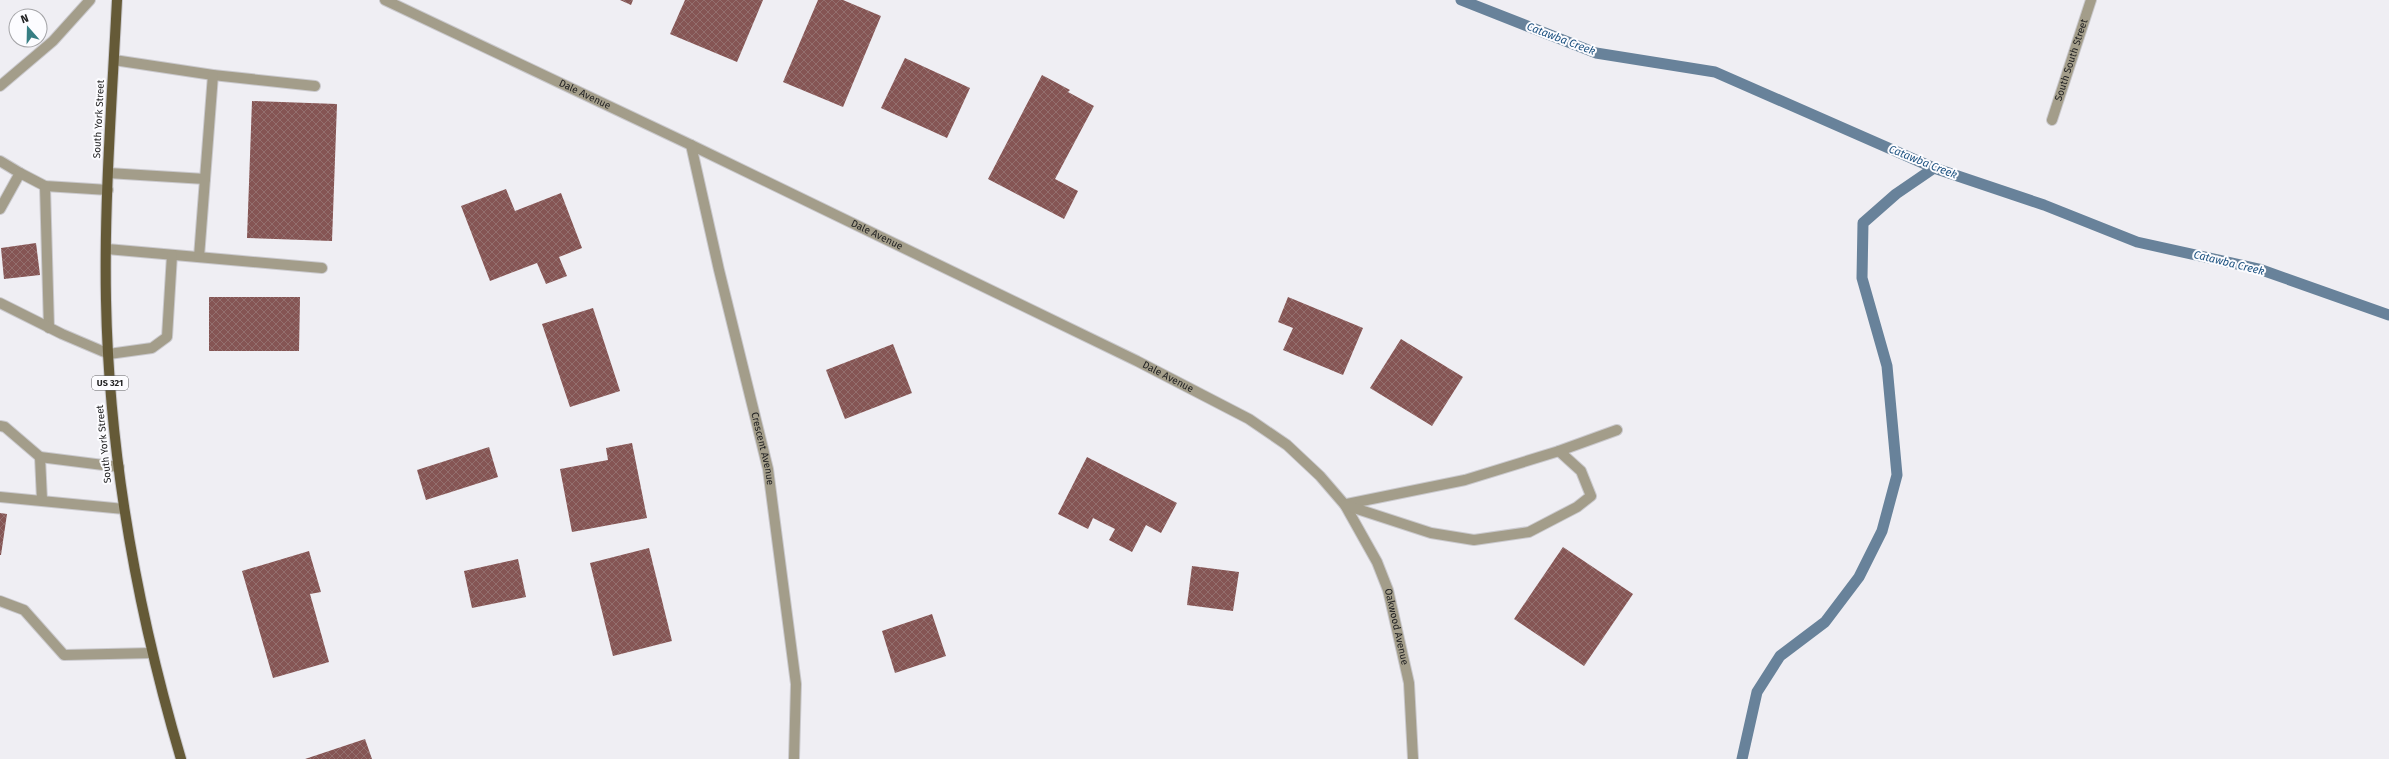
<svg xmlns="http://www.w3.org/2000/svg" width="2389" height="759" font-family="'Fira Sans',sans-serif">
<style>
.lines{fill:none;stroke-linecap:round;stroke-linejoin:round}
.stream{stroke:#68829a;stroke-width:11}
.building{fill:url(#building-cross-hatch)}
.minor-casing{stroke:#cac9cd;stroke-width:12}
.major-casing{stroke:#cac9cd;stroke-width:12}
.minor{stroke:#a39d8a;stroke-width:10}
.major{stroke:#655a37;stroke-width:10}
.labels{text-anchor:middle;dominant-baseline:central;stroke-width:4;stroke-linejoin:round;paint-order:stroke}
.shield{fill:#fcfcff;stroke:#636364;stroke-width:1}
.shield-label{font-size:9px;font-weight:bold;fill:#212122}
.street-label{font-size:10px;fill:#212122;stroke:#fcfcff}
.water-label{font-size:11px;font-style:italic;fill:#1d5280;stroke:#fcfcff}
</style>
<defs>
<pattern id="building-cross-hatch" width="8" height="8" patternUnits="userSpaceOnUse"><rect width="8" height="8" fill="#855554"/><path d="M0 0l8 8M0 8l8-8" fill="none" stroke="#936f6e"/></pattern>
</defs>
<rect width="100%" height="100%" fill="#efeef3"/>
<g class="lines">
<g class="stream">
<path d="M1461 0 1596 53 1715 72 1934 168 2044 205 2137 242 2259 269 2389 315"/>
<path d="M1742 759 1757 692 1780 656 1825 622 1859 577 1882 531 1897 475 1887 366 1862 278 1863 223 1896 194 1934 168"/>
</g>
</g>
<g class="building">
<path d="M620 0H633L631 5Z"/>
<path d="M685 0H763L737 62 670 34Z"/>
<path d="M818 0H843L881 16 843 107 783 82Z"/>
<path d="M905 58 970 88 947 138 881 108Z"/>
<path d="M1042 75 1070 90 1068 92 1094 106 1055 179 1078 191 1064 219 988 179Z"/>
<path d="M252 101 337 104 332 241 247 238Z"/>
<path d="M506 189 515 211 561 193 582 248 559 257 567 276 546 284 537 263 490 281 461 206Z"/>
<path d="M36 243 40 275 4 279 1 248Z"/>
<path d="M209 297H300L299 351H209Z"/>
<path d="M1288 297 1363 328 1343 375 1283 350 1293 328 1278 322Z"/>
<path d="M593 308 620 391 570 407 542 324Z"/>
<path d="M1401 339 1463 377 1432 426 1370 388Z"/>
<path d="M893 344 912 393 845 419 826 370Z"/>
<path d="M632 443 647 518 572 532 560 469 608 460 606 448Z"/>
<path d="M489 447 498 477 426 500 417 470Z"/>
<path d="M1087 457 1177 503 1161 533 1146 525 1132 552 1109 540 1115 529 1093 518 1088 529 1058 514Z"/>
<path d="M0 513 7 514 1 555H0Z"/>
<path d="M1563 547 1633 594 1584 666 1514 619Z"/>
<path d="M649 548 672 641 613 656 590 563Z"/>
<path d="M309 551 321 592 310 594 329 662 273 678 242 571Z"/>
<path d="M518 559 526 597 472 608 464 571Z"/>
<path d="M1192 566 1239 572 1233 611 1187 605Z"/>
<path d="M932 614 946 656 895 673 882 631Z"/>
<path d="M365 739 372 759H305Z"/>
</g>
<g class="lines">
<defs>
<g id="minor">
<path id="s1" d="M385 0 691 145 1137 361 1249 419 1287 445 1320 476 1345 505 1377 562 1388 590 1409 683 1413 759"/>
<path d="M114 60 213 75 315 86"/>
<path d="M0 86 53 41 90 0"/>
<path id="s2" d="M2052 120 2091 0"/>
<path id="s3" d="M691 145 719 270 768 469 796 684 794 759"/>
<path d="M0 161 20 173 0 209"/>
<path d="M20 173 45 186 108 190"/>
<path d="M108 173 205 179"/>
<path d="M45 186 49 328"/>
<path d="M107 249 322 268"/>
<path d="M199 257 213 75"/>
<path d="M0 303 62 334 109 354 152 348 167 337 172 255"/>
<path d="M0 426 5 427 40 457 119 467"/>
<path d="M40 457 42 500"/>
<path d="M0 497 124 509"/>
<path d="M1347 504 1465 480 1559 451 1617 430"/>
<path d="M1345 505 1431 533 1474 540 1529 532 1577 507 1591 496 1581 471 1559 451"/>
<path d="M0 601 24 610 64 655 152 653"/>
</g>
<path id="major" d="M117 0C112 100 104 200 106 300 109 456 137 610 181 759"/>
</defs>
<use href="#minor" class="minor-casing"/>
<use href="#major" class="major-casing"/>
<use href="#minor" class="minor"/>
<use href="#major" class="major"/>
</g>
<g class="labels">
<rect class="shield" x="92" y="376" width="36" height="14" rx="3"/>
<g class="shield-label">
<text x="110" y="383">US 321</text>
</g>
<g class="street-label">
<text stroke="none"><textPath href="#s2" startOffset="63">South South Street</textPath></text>
<text stroke="none"><textPath href="#s1" startOffset="221">Dale Avenue</textPath></text>
<text transform="translate(99 119) rotate(-87)">South York Street</text>
<text stroke="none"><textPath href="#s1" startOffset="545">Dale Avenue</textPath></text>
<text stroke="none"><textPath href="#s1" startOffset="869">Dale Avenue</textPath></text>
<text transform="translate(104 444) rotate(-96)">South York Street</text>
<text stroke="none"><textPath href="#s3" startOffset="312">Crescent Avenue</textPath></text>
<text stroke="none"><textPath href="#s1" startOffset="1223">Oakwood Avenue</textPath></text>
</g>
<g class="water-label">
<text transform="translate(1561 39) rotate(21)">Catawba Creek</text>
<text transform="translate(1923 162) rotate(22)">Catawba Creek</text>
<text transform="translate(2229 263) rotate(14)">Catawba Creek</text>
</g>
</g>
<g transform="translate(28 28) rotate(340)"><circle r="19" fill="#fcfcff" stroke="#a4a4a7"/>
<path d="M0-3L7 15L0 10L-7 15Z" fill="#367e83"/>
<text y="-6" font-size="11" font-weight="bold" text-anchor="middle" fill="#212122">N</text>
</g>
</svg>
